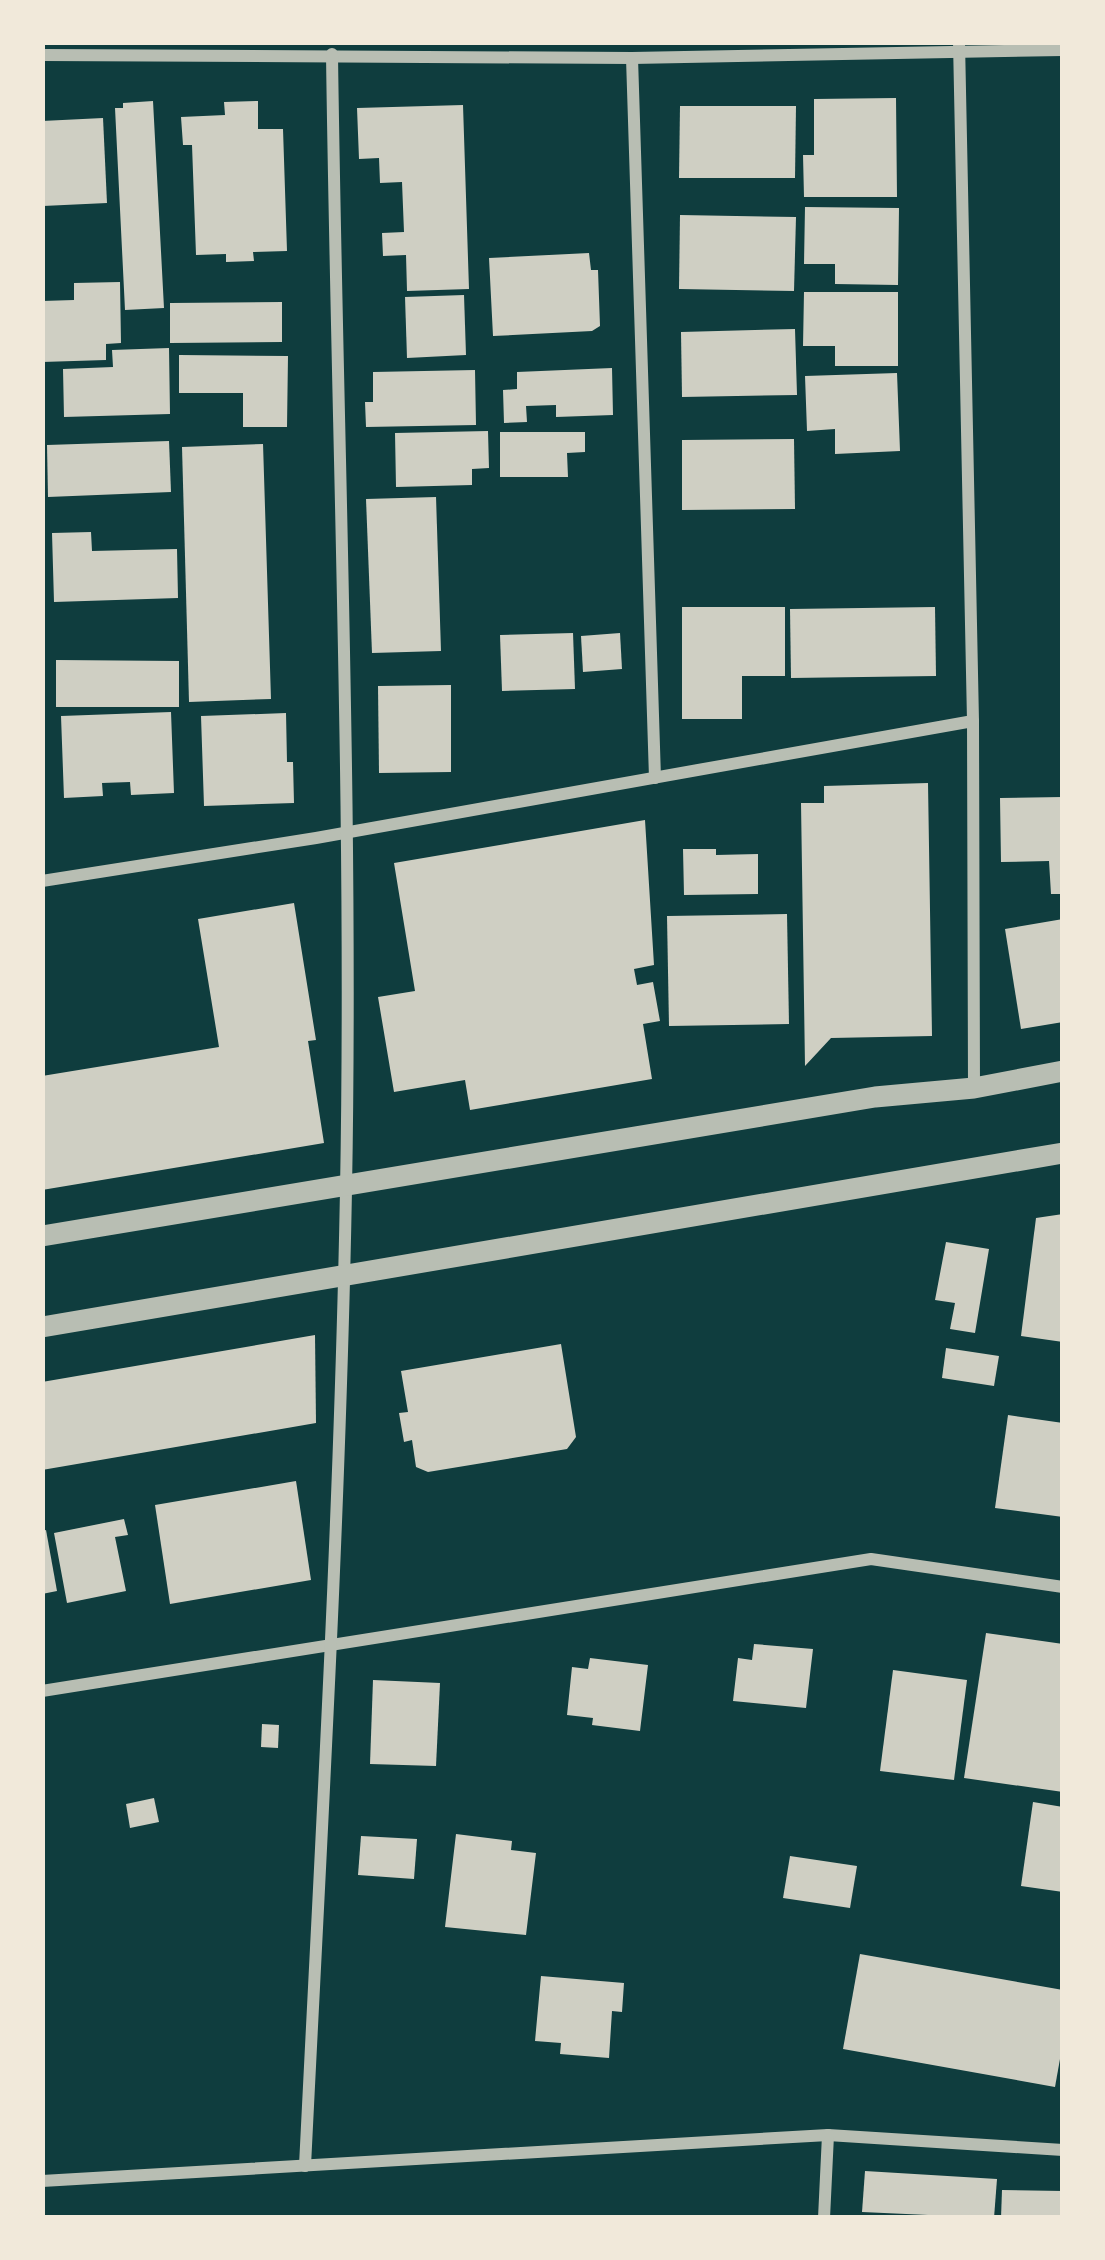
<svg xmlns="http://www.w3.org/2000/svg" width="1105" height="2260" font-family="Mulish,sans-serif">
<style>
.building{fill:#cfcfc3}
.lines{fill:none;stroke-linecap:round;stroke-linejoin:round}
.minor{stroke:#b8beb3;stroke-width:12}
.tertiary{stroke:#b8beb3;stroke-width:21}
</style>
<rect width="100%" height="100%" fill="#0f3d3e"/>
<g class="building">
<path d="M896 98 897 197H804L803 155H814V99Z"/>
<path d="M153 101 164 308 125 310 115 108H123V103Z"/>
<path d="M258 101V129H283L287 251 253 252 254 261 226 262V254L196 255 192 145H183L181 117 225 115 224 102Z"/>
<path d="M463 105 469 289 407 291 406 255 383 256 382 233 404 232 402 182 380 183 379 158 359 159 357 108Z"/>
<path d="M680 106H796L795 178H679Z"/>
<path d="M103 118 107 203 43 206 42 121Z"/>
<path d="M805 207 899 208 898 285 835 284V264H804Z"/>
<path d="M680 215 796 217 794 291 679 289Z"/>
<path d="M589 253 591 270H598L600 326 592 331 493 336 489 258Z"/>
<path d="M120 282 121 343 106 344V360L42 362V301L74 300V283Z"/>
<path d="M804 292H898V366H835V346H803Z"/>
<path d="M464 295 466 355 407 358 405 297Z"/>
<path d="M282 302V342L170 343V303Z"/>
<path d="M795 329 797 395 682 397 681 332Z"/>
<path d="M169 348 170 414 64 417 63 369 113 367 112 350Z"/>
<path d="M179 355 288 356 287 427H243V393H179Z"/>
<path d="M612 368 613 415 556 417V405L526 406 527 422 504 423 503 390 517 389V372Z"/>
<path d="M475 370 476 425 366 427 365 402H373V372Z"/>
<path d="M897 373 900 451 835 454V429L807 431 805 376Z"/>
<path d="M488 431 489 468 472 469V485L396 487 395 433Z"/>
<path d="M500 432H585V452L567 453 568 477H500Z"/>
<path d="M794 439 795 509 682 510V440Z"/>
<path d="M169 441 171 492 48 497 47 445Z"/>
<path d="M263 444 271 699 189 702 182 447Z"/>
<path d="M436 497 441 651 372 653 366 499Z"/>
<path d="M91 532 92 551 177 549 178 598 54 602 52 533Z"/>
<path d="M682 607H785V676H742V719H682Z"/>
<path d="M935 607 936 676 791 678 790 609Z"/>
<path d="M573 633 575 689 502 691 500 635Z"/>
<path d="M620 633 622 669 583 672 581 636Z"/>
<path d="M56 660 179 661V707H56Z"/>
<path d="M451 685V772L379 773 378 686Z"/>
<path d="M171 712 174 793 131 795 130 782 102 783 103 796 64 798 61 716Z"/>
<path d="M286 713 287 762H293L294 803 204 806 201 716Z"/>
<path d="M928 783 932 1036 831 1038 805 1066 801 803H824V786Z"/>
<path d="M1063 797V894H1051L1049 861 1001 862 1000 798Z"/>
<path d="M645 820 654 965 634 969 637 985 653 982 660 1021 643 1024 652 1079 470 1110 465 1080 394 1092 378 997 415 991 394 863Z"/>
<path d="M683 849H716V855L758 854V894L684 895Z"/>
<path d="M294 903 316 1040 308 1041 324 1143 42 1190V1076L219 1047 198 919Z"/>
<path d="M787 914 789 1024 669 1026 667 916Z"/>
<path d="M1063 919V1022L1021 1029 1005 929Z"/>
<path d="M1063 1214V1342L1021 1336 1036 1218Z"/>
<path d="M946 1242 989 1249 975 1333 950 1329 955 1303 935 1300Z"/>
<path d="M315 1335 316 1423 42 1470V1382Z"/>
<path d="M561 1344 576 1437 567 1449 428 1472 416 1467 412 1440 404 1442 399 1413 408 1412 401 1371Z"/>
<path d="M946 1348 999 1356 994 1386 942 1378Z"/>
<path d="M1008 1415 1063 1423V1517L995 1508Z"/>
<path d="M296 1481 311 1580 170 1604 155 1505Z"/>
<path d="M124 1519 128 1535 115 1537 126 1591 67 1603 54 1533Z"/>
<path d="M46 1530 57 1591 42 1594V1531Z"/>
<path d="M986 1633 1063 1644V1792L964 1778Z"/>
<path d="M754 1644 813 1649 806 1708 733 1701 738 1658 752 1660Z"/>
<path d="M590 1658 648 1665 640 1731 592 1725 593 1718 567 1715 572 1667 588 1669Z"/>
<path d="M893 1670 967 1680 954 1780 880 1771Z"/>
<path d="M373 1680 440 1683 436 1766 370 1764Z"/>
<path d="M262 1724 279 1725 278 1748 261 1747Z"/>
<path d="M154 1798 159 1822 130 1828 126 1804Z"/>
<path d="M1033 1802 1063 1807V1892L1021 1886Z"/>
<path d="M456 1834 512 1841 511 1850 536 1853 526 1935 445 1927Z"/>
<path d="M361 1836 417 1839 414 1879 358 1875Z"/>
<path d="M790 1856 857 1866 850 1908 783 1898Z"/>
<path d="M860 1954 1063 1990V2042L1055 2087 843 2049Z"/>
<path d="M541 1976 624 1983 622 2012 612 2011 609 2058 560 2054 561 2043 535 2041Z"/>
<path d="M865 2171 997 2179 994 2218 862 2212Z"/>
<path d="M1002 2190 1063 2191V2218H1001Z"/>
</g>
<g class="lines">
<g class="minor">
<path d="M959 42 973 721 974 1088"/>
<path d="M42 55 632 58 1063 50"/>
<path d="M632 58 655 778"/>
<path d="M42 881 316 838 973 721"/>
<path d="M42 1691 871 1559 1063 1587"/>
<path d="M305 2166C321 1841 340 1516 346 1190 353 812 337 433 332 54"/>
<path d="M42 2181 828 2135 1063 2150"/>
<path d="M824 2218 828 2135"/>
</g>
<g class="tertiary">
<path d="M42 1236 875 1097 974 1088 1063 1071"/>
<path d="M42 1327 1063 1153"/>
</g>
</g>
<rect width="1105" height="2260" fill="none" stroke="#f1e9da" stroke-width="90"/>
</svg>
